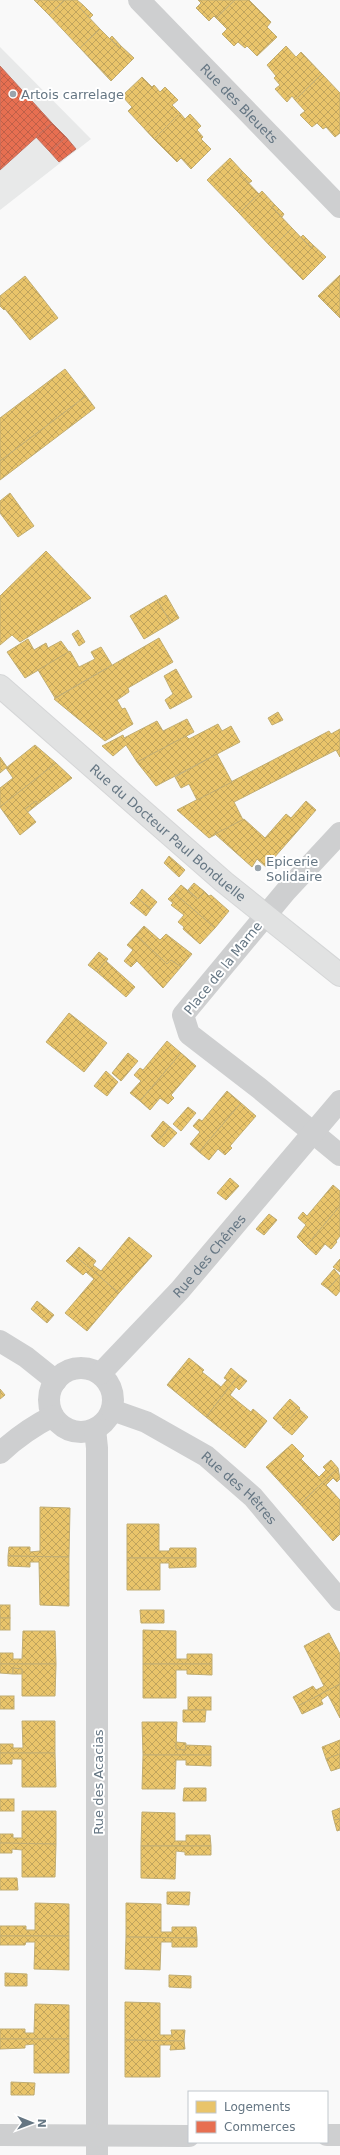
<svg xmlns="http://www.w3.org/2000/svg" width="340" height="2155" font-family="'DejaVu Sans',sans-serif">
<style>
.built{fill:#e8e9e9}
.homes{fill:url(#homes-cross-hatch);stroke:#c1ad72}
.shops{fill:url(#shops-cross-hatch);stroke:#c07160}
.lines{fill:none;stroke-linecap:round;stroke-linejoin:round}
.secondary-casing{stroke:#d5d6d7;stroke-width:24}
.street{stroke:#cecfd0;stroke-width:22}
.secondary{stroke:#e1e2e2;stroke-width:22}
.poi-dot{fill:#99a4ac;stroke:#fff;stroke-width:1.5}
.labels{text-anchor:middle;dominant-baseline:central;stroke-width:4;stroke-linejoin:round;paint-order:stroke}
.poi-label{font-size:13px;fill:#657683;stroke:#fff;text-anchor:start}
.street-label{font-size:13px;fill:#657683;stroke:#fff}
</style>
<defs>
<pattern id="homes-cross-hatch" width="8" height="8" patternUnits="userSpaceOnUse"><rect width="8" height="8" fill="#e9c46a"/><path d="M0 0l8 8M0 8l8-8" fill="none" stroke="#c0a45d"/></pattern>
<pattern id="shops-cross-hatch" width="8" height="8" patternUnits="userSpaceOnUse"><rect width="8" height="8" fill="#e76f51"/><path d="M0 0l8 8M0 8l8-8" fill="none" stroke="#bf6049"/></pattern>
</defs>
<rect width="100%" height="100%" fill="#f9f9f9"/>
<path class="built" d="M0 47 91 139 0 210Z"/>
<g class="homes">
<path d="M34 0H65L49 15Z"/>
<path d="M65 0H77L83 5 80 8 100 29 80 48 49 15Z"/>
<path d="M198 0H235L216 18 214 16 209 21 196 8 201 3Z"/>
<path d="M235 0H249L271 22 267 27 277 37 257 56 247 46 245 48 238 42 234 46 222 34 227 29 216 18Z"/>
<path d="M83 5 93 15 90 18 80 8Z"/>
<path d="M100 29 119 48 121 46 134 58 111 81 80 48Z"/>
<path d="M112 36 121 46 119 48 110 38Z"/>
<path d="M286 46 296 57 301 52 322 74 295 100 292 96 287 102 275 89 280 85 274 78 276 76 267 65Z"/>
<path d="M322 74 340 93V133L335 137 326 127 323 129 317 123 312 127 300 115 305 111 295 100Z"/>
<path d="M142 77 152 87 154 85 160 92 165 87 178 100 172 105 180 113 154 139 128 111 132 107 122 96Z"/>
<path d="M180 113 185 119 190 114 201 126 197 130 203 137 201 139 211 149 191 169 181 158 177 162 154 139Z"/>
<path d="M230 158 242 171 240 174 259 194 239 213 207 180Z"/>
<path d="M242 171 252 181 249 183 240 174Z"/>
<path d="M262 191 274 204 272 207 292 228 272 248 239 213Z"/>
<path d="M274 204 284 214 282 217 272 207Z"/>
<path d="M292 228 311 248 313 245 326 257 303 280 272 248Z"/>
<path d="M303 235 313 245 311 248 301 237Z"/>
<path d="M340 275V318L318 296Z"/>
<path d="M25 276 58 318 30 340 5 309 4 310 0 306V296Z"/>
<path d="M65 369 86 396 0 461V418Z"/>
<path d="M86 396 95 408 0 480V461Z"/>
<path d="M10 493 34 526 18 537 0 513V501Z"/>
<path d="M46 551 91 598 20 642 12 635 0 645V596Z"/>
<path d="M166 595 179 618 171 623 157 600Z"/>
<path d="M157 600 171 623 144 639 130 616Z"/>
<path d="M78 630 85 642 79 646 72 634Z"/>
<path d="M159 638 173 662 128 688 129 692 117 700 122 709 125 708 133 724 105 741 54 699Z"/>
<path d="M28 639 34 650 46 643 48 648 61 641 69 652 25 678 7 652Z"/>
<path d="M101 647 112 665 55 698 38 670 70 651 79 667 95 659 91 652Z"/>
<path d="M176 669 192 697 170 709 165 700 173 694 164 676Z"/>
<path d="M278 712 283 720 272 725 268 718Z"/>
<path d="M187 719 194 732 137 762 126 745 113 756 102 746 123 735 124 738 157 721 163 731Z"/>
<path d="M218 724 222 731 231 726 240 742 156 786 137 762 186 736 189 739Z"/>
<path d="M340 729V757L336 750 234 802 243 820 209 838 177 810 329 731 331 734Z"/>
<path d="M35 745 56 763 0 807V788L13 778 6 768Z"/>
<path d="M217 754 232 782 197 800 189 784 181 788 175 777Z"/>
<path d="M0 757 7 767 0 773Z"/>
<path d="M56 763 72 778 38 804 36 801 25 809 36 822 20 835 0 807Z"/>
<path d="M36 801 38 804 28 812 25 809Z"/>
<path d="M306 801 316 810 266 867 257 859 252 867 215 834 244 819 265 838 286 814 291 818Z"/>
<path d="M169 856 185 870 179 877 164 863Z"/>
<path d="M194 883 205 892 198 899 188 890Z"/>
<path d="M181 885 198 899 205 892 209 896 211 895 229 911 215 928 174 893Z"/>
<path d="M142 889 157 902 151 909 136 897Z"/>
<path d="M174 893 215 928 200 944 183 929 184 927 178 922 184 915 171 905 173 903 168 899Z"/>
<path d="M136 897 151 909 146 916 130 903Z"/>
<path d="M144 926 160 940 166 934 192 954 181 967 171 960 167 964 136 935Z"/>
<path d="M136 935 167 964 171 960 181 967 163 988 137 961 131 967 124 961 133 950 127 945Z"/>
<path d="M99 952 108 959 97 972 88 965Z"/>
<path d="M106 961 135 987 126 997 97 972Z"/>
<path d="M69 1013 107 1043 84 1072 46 1042Z"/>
<path d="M167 1041 181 1053 140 1101 130 1093 141 1081 134 1075 140 1068 143 1070Z"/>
<path d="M128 1053 138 1061 121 1081 112 1073Z"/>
<path d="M181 1053 196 1066 171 1095 174 1098 168 1104 160 1098 150 1110 140 1101Z"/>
<path d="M106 1071 118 1082 107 1096 94 1086Z"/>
<path d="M227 1091 241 1103 199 1152 190 1144 200 1132 193 1126 199 1119 202 1121Z"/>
<path d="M241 1103 256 1116 230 1146 232 1148 225 1155 218 1149 209 1160 199 1152Z"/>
<path d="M188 1107 196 1113 181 1131 173 1124Z"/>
<path d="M163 1121 170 1127 157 1142 151 1136Z"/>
<path d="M170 1127 177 1133 164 1147 157 1142Z"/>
<path d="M230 1178 239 1186 226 1200 217 1193Z"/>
<path d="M333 1185 340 1191V1206L306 1246 297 1237 306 1225 298 1218 303 1212 307 1216Z"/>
<path d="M340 1206V1236L336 1241 337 1242 331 1249 325 1244 316 1255 306 1246Z"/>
<path d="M269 1214 277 1220 264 1235 256 1229Z"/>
<path d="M129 1237 152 1256 119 1293 73 1254 79 1247 96 1261 93 1265 101 1271Z"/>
<path d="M73 1254 119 1293 87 1331 65 1313 94 1279 86 1272 83 1275 66 1261Z"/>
<path d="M340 1259V1272L333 1267Z"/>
<path d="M334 1269 340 1276 328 1289 321 1284Z"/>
<path d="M340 1276V1291L336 1296 328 1289Z"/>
<path d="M37 1301 54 1315 47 1323 31 1309Z"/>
<path d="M189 1358 204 1370 202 1372 221 1387 227 1380 224 1378 231 1368 239 1375 206 1417 167 1385Z"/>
<path d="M239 1375 247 1381 239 1390 236 1387 230 1395 251 1412 253 1409 267 1421 245 1448 206 1417Z"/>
<path d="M0 1389 5 1395 0 1399Z"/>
<path d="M290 1399 300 1408 283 1427 273 1418Z"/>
<path d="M299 1409 308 1417 292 1435 282 1427Z"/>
<path d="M292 1444 304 1456 301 1459 319 1477 326 1470 323 1467 331 1460 338 1468 300 1504 266 1467Z"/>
<path d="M338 1468 340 1479 337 1482 333 1478 326 1485 340 1500V1534L333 1541 300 1504Z"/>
<path d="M40 1507 70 1508 69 1557 8 1556 9 1547H30V1552L40 1551Z"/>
<path d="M127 1524H159V1551H169L170 1548H196V1558H127Z"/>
<path d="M8 1556 69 1557V1606L40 1605 39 1562H30V1567L8 1566Z"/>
<path d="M127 1558H196V1567L169 1568V1563H160V1590H127Z"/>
<rect x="0" y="1605" width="10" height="13"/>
<path d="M140 1610H164V1623H141Z"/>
<rect x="0" y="1618" width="10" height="12"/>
<path d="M143 1630 176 1631V1659H187V1654H212V1664H143Z"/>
<path d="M23 1631H55L56 1664H0V1653H13V1659H22Z"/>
<path d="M329 1633 340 1654V1684L298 1706 293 1697 313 1686 316 1690 324 1686 304 1646Z"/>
<path d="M0 1664H56L55 1696H22V1669L13 1668V1674L0 1673Z"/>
<path d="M143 1664H212V1675L187 1674V1670H176V1698H143Z"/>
<path d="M13 1668 22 1669V1674H13Z"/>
<path d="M340 1684V1718L328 1695 321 1700 323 1704 302 1714 298 1706Z"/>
<rect x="0" y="1696" width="14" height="13"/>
<rect x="188" y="1697" width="23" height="13"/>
<path d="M183 1710H206L205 1722H183Z"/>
<path d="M22 1721H55V1753H0V1744H13V1748H23Z"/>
<path d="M142 1722H177L176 1749 185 1750V1745L211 1746V1755H143Z"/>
<path d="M340 1740V1754L326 1759 322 1747Z"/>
<path d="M176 1742 186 1743 185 1750 176 1749Z"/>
<path d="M0 1753H55L56 1787H22V1759H12V1764H0Z"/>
<path d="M340 1754V1768L331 1771 326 1759Z"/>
<path d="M143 1755H211V1766L186 1765V1760H176L175 1789H142Z"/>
<path d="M184 1788H206V1801H183Z"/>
<rect x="0" y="1799" width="14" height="12"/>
<path d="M340 1808V1819L334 1820 332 1811Z"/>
<path d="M22 1811H56V1844L0 1843V1834H13V1838H22Z"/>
<path d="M142 1812 175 1813V1841H186V1835H210L211 1846H141Z"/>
<path d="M340 1819V1830L337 1831 334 1820Z"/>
<path d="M0 1843 56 1844 55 1877H22V1850L12 1849V1853H0Z"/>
<path d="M141 1846H211V1855H185V1852L176 1851 175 1879 141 1878Z"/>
<path d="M0 1878H17L18 1890H0Z"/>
<path d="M167 1892H190L189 1905 167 1904Z"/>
<path d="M35 1903 69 1904V1936H0V1926H26V1930H35Z"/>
<path d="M126 1903 161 1904V1932H172V1927H196L197 1938 126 1937Z"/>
<path d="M0 1936H69V1970L34 1969 35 1942H26L25 1945H0Z"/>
<path d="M126 1937 197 1938V1947H172V1942H161L160 1970 125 1969Z"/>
<path d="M5 1973 27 1974V1986H5Z"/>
<path d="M169 1975 191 1976V1988L169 1987Z"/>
<path d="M125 2002 160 2003V2035H172L171 2030H185L184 2041 125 2040Z"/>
<path d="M35 2004 69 2005V2039H0V2029H25V2033H34Z"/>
<path d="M0 2039H69V2073H34V2044L25 2045V2048L0 2049Z"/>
<path d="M125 2040 184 2041 185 2049 170 2050 171 2045H160V2077H125Z"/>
<path d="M11 2082 35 2083 34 2095H11Z"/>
</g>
<g class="shops">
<path d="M0 66 52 123 0 170Z"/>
<path d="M52 123 66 137 50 152 36 137Z"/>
<path d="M66 137 76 149 59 162 50 152Z"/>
</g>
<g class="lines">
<defs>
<g id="secondary">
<path id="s4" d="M0 686 224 882 340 975"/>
</g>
</defs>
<use href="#secondary" class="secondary-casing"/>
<g class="street">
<path id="s1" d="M139 0 340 207"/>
<path d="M340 833 286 891 183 1015 189 1034 259 1088 340 1155"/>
<path d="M0 1341 26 1357 56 1381"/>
<circle cx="81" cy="1400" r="32"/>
<path id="s2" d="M100 1374 180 1290 340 1101"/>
<path id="s3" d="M112 1410 146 1422 206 1456 253 1497 340 1600"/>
<path d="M95 1429 97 1448V2155"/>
<path d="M0 1453C16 1438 33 1426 53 1416"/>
<path d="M0 2135 189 2136"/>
<path d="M327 2135H340"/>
</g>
<use href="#secondary" class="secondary"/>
</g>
<g class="poi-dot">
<circle cx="13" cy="94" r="4"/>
<circle cx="258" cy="868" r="4"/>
</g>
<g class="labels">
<g class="poi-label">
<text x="21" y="94">Artois carrelage</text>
<text x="266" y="861">Epicerie<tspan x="266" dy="15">Solidaire</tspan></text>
</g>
<g class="street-label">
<text stroke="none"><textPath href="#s1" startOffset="144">Rue des Bleuets</textPath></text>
<text stroke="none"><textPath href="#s4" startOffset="223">Rue du Docteur Paul Bonduelle</textPath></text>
<text transform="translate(223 968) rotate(-51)">Place de la Marne</text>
<text stroke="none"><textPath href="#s2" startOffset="161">Rue des Chênes</textPath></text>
<text stroke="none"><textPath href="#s3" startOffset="151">Rue des Hêtres</textPath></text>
<text transform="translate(98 1782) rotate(-90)">Rue des Acacias</text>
</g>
</g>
<rect x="188" y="2091" width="140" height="52" fill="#ffffff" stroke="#c1c8cd"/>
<rect x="196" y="2101" width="20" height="12" fill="#e9c46a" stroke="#c1c8cd"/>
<text x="224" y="2111" font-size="12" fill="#657683">Logements</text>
<rect x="196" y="2121" width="20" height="12" fill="#e76f51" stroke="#c1c8cd"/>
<text x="224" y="2131" font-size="12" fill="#657683">Commerces</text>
<g transform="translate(32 2123) rotate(91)" stroke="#ffffff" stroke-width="3" paint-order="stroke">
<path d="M0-3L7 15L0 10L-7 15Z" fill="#657683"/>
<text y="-6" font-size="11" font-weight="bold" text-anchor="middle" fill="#657683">N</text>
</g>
</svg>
